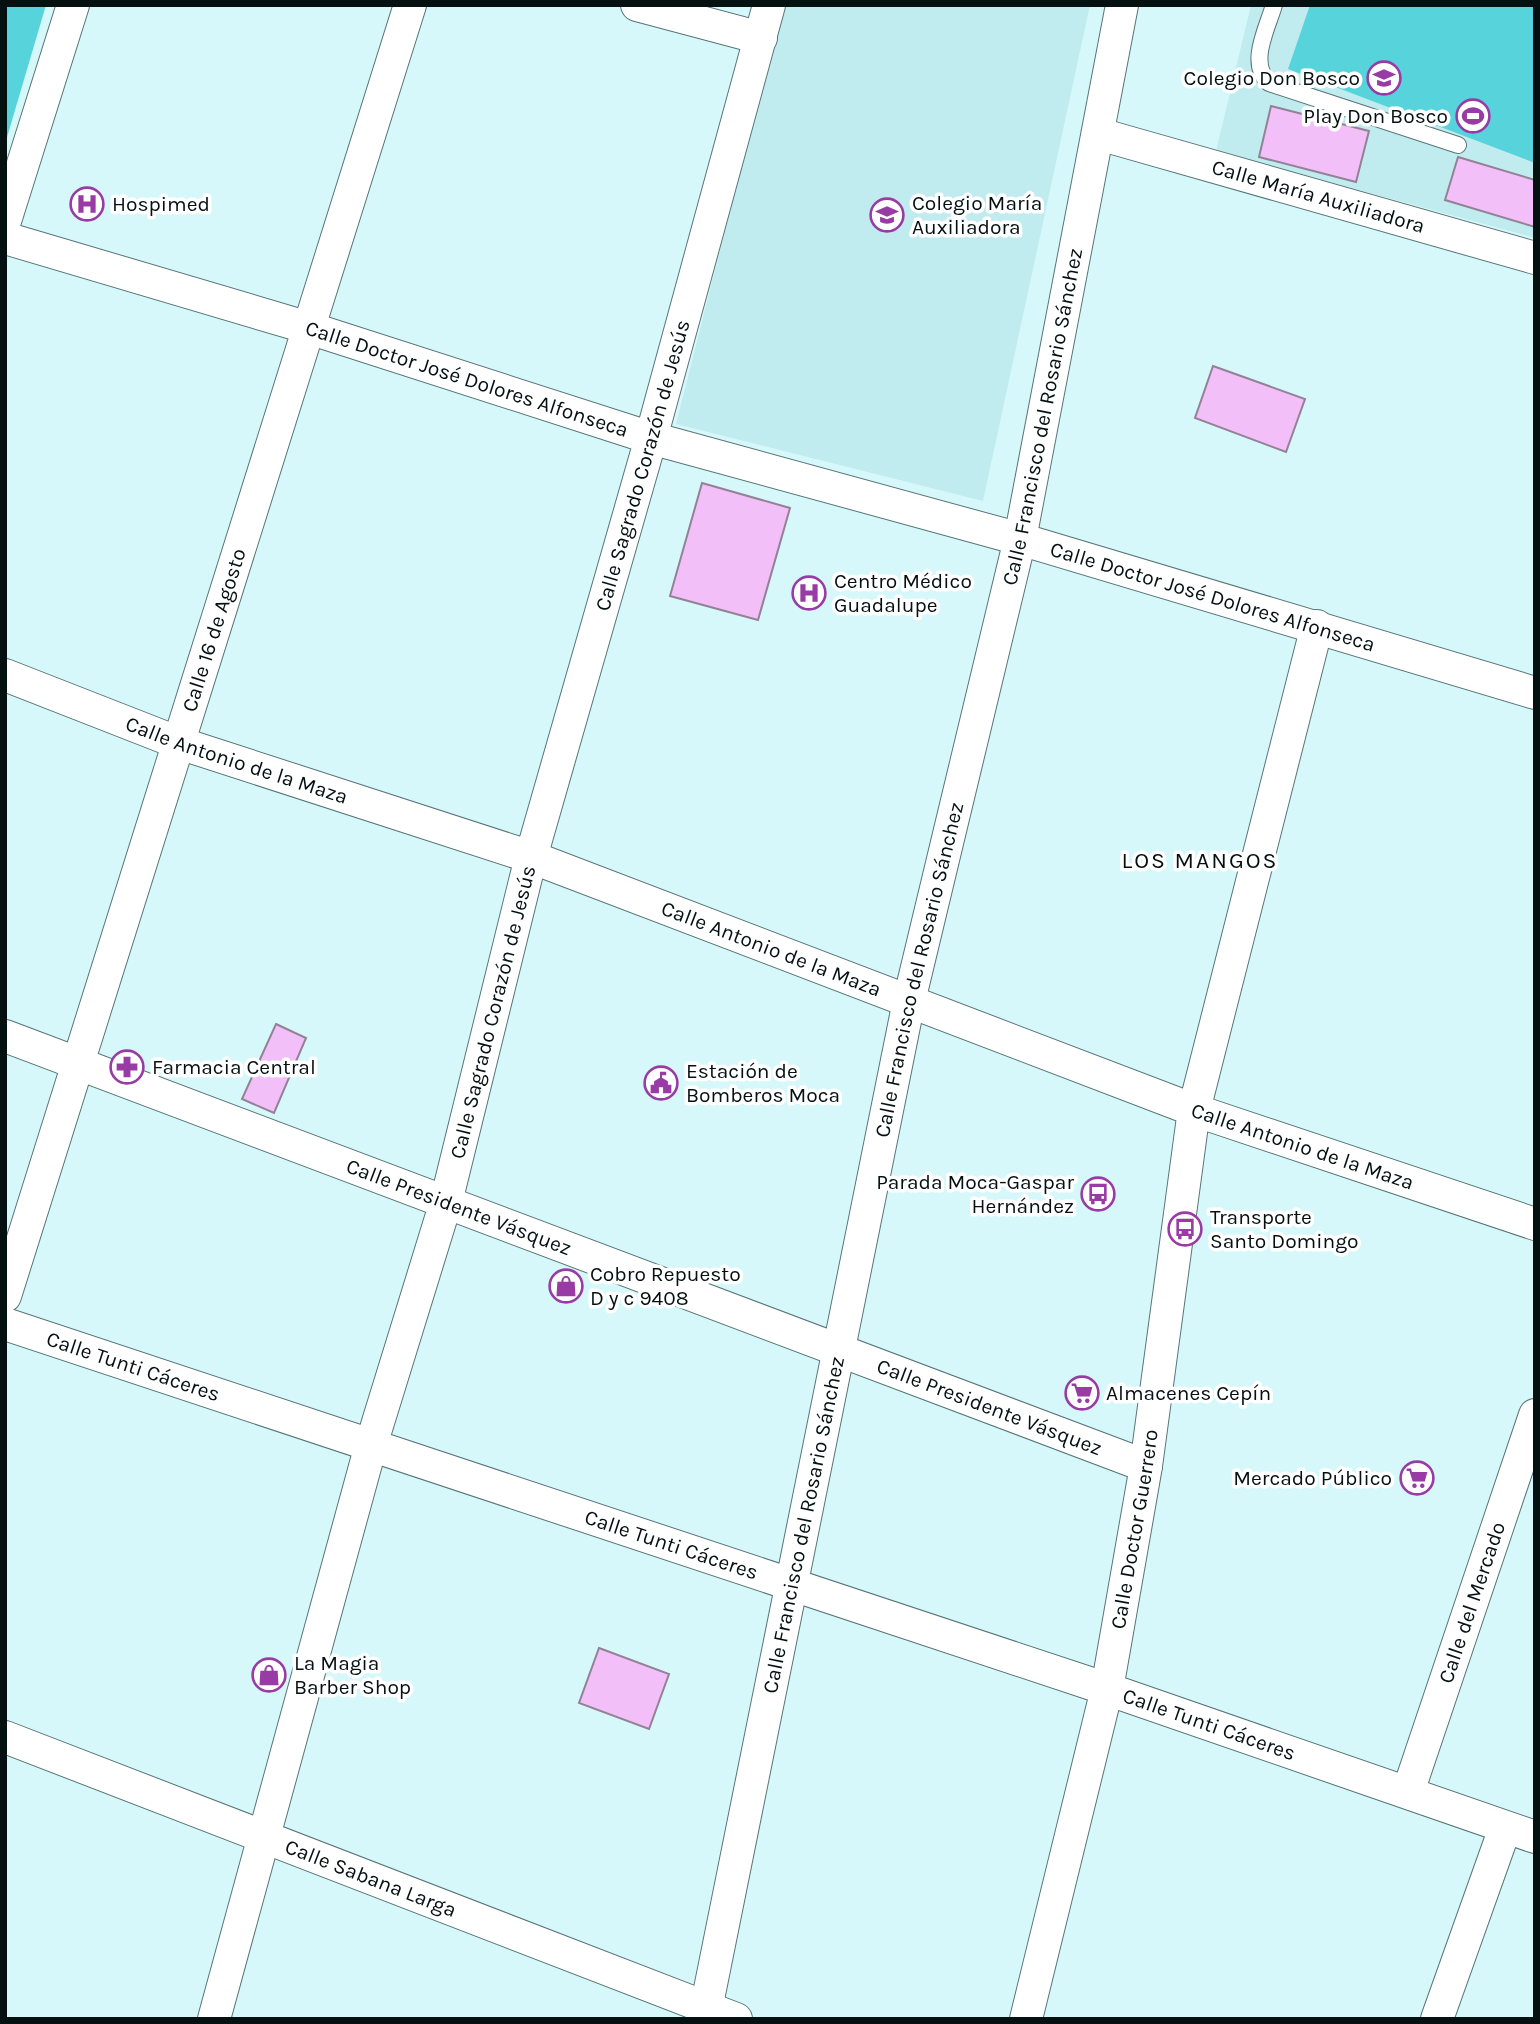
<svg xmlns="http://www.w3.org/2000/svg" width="1540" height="2024" font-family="Karla,sans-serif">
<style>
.built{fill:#c1ecef}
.green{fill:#56d3db}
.building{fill:#f2bff9;stroke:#938295;stroke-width:2}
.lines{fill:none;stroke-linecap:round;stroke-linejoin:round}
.service-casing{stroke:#577577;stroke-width:18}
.minor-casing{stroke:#577577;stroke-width:34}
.service{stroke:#fff;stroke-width:16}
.minor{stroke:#fff;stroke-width:32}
.labels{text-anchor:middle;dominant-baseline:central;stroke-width:7;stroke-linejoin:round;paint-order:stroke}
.poi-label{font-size:21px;fill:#051011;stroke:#fff;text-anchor:start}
.street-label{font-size:21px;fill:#051011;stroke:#fff}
.neighbourhood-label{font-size:23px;letter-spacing:2px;fill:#051011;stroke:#fff}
</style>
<rect width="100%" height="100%" fill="#d6f8fa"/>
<g class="built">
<path d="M782 5H1090L983 501 676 424Z"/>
<path d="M1251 5H1535V238L1216 151Z"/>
</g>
<g class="green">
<path d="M5 5H46L5 144Z"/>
<path d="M1310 5H1535V163L1288 69Z"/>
</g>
<g class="building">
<path d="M1271 106 1369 131 1356 182 1259 157Z"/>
<path d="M1458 157 1535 180V227L1445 200Z"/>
<path d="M1213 366 1305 399 1286 452 1195 418Z"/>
<path d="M702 483 790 508 758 620 670 596Z"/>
<path d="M276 1024 306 1038 274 1113 242 1099Z"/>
<path d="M599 1648 669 1674 649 1729 579 1703Z"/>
</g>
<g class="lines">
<defs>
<path id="service" d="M1274 5C1267 29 1248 63 1269 83L1458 145"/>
<g id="minor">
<path d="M637 5 761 38"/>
<path id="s1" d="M1099 134 1535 258"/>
<path d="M5 221 73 5"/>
<path id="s2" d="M5 238 309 328 651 438 1020 539 1535 693"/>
<path id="s3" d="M5 675 179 743 531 857 1194 1110 1535 1224"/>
<path id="s4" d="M5 1036 1146 1466"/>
<path id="s5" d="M5 1296 410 5"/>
<path id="s6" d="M5 1324 1107 1689 1535 1837"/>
<path id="s7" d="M5 1737 736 2019"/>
<path id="s8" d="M1408 1792 1535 1415"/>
<path id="s9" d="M214 2019 371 1445 446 1202 531 857 651 438 769 5"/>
<path id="s10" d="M704 2019 909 1001 1020 539 1122 5"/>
<path id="s11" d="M1026 2019 1107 1689 1146 1466 1194 1110 1317 626"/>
<path d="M1437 2019 1505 1828"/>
</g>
</defs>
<use href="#service" class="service-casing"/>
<use href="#minor" class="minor-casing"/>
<use href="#service" class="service"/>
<use href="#minor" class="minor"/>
</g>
<defs>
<symbol id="school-ring" viewBox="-11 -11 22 22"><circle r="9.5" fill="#fff" stroke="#983ba5" stroke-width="1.5"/><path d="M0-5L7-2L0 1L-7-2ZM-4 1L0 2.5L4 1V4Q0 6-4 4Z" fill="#983ba5"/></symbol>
<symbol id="stadium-ring" viewBox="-11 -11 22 22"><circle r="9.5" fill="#fff" stroke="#983ba5" stroke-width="1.5"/><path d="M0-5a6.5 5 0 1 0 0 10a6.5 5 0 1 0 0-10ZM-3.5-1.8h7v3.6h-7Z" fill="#983ba5"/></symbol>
<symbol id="hospital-ring" viewBox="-11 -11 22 22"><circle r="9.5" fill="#fff" stroke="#983ba5" stroke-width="1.5"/><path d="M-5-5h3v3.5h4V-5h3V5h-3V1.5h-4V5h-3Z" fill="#983ba5"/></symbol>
<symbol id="pharmacy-ring" viewBox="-11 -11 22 22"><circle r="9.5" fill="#fff" stroke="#983ba5" stroke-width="1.5"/><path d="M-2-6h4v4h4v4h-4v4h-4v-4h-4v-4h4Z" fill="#983ba5"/></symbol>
<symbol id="civic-ring" viewBox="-11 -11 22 22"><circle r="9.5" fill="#fff" stroke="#983ba5" stroke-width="1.5"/><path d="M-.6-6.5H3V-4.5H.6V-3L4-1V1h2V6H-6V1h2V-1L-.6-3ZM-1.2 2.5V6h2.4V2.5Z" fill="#983ba5"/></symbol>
<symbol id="bus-ring" viewBox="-11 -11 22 22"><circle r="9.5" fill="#fff" stroke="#983ba5" stroke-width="1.5"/><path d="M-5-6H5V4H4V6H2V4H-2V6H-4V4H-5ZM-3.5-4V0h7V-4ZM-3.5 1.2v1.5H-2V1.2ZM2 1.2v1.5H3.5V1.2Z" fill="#983ba5"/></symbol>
<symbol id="shop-ring" viewBox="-11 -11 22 22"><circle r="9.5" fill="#fff" stroke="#983ba5" stroke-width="1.5"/><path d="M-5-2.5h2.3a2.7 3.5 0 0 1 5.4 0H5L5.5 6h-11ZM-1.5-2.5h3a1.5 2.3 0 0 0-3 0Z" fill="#983ba5"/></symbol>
<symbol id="supermarket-ring" viewBox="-11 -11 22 22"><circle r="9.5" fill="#fff" stroke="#983ba5" stroke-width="1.5"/><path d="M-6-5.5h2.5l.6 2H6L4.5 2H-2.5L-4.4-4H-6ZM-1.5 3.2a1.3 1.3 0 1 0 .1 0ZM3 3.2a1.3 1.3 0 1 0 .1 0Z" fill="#983ba5"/></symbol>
</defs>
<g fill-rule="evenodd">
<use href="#school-ring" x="1365" y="59" width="38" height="38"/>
<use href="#stadium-ring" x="1454" y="97" width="38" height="38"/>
<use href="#hospital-ring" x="68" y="185" width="38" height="38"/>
<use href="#school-ring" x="868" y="196" width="38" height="38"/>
<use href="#hospital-ring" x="790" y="574" width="38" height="38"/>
<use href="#pharmacy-ring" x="108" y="1048" width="38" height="38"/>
<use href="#civic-ring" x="642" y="1064" width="38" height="38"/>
<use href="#bus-ring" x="1079" y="1175" width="38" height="38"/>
<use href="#bus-ring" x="1166" y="1210" width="38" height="38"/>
<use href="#shop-ring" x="547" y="1267" width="38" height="38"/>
<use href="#supermarket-ring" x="1063" y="1374" width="38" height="38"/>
<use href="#supermarket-ring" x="1398" y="1459" width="38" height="38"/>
<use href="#shop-ring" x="250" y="1656" width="38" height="38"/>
</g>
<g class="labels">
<g class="poi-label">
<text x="1360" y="78" text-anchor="end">Colegio Don Bosco</text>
<text x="1448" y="116" text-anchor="end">Play Don Bosco</text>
<text x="912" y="203">Colegio María<tspan x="912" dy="24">Auxiliadora</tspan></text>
<text x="112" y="204">Hospimed</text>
<text x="834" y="581">Centro Médico<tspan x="834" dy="24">Guadalupe</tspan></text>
<text x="152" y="1067">Farmacia Central</text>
<text x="686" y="1071">Estación de<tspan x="686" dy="24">Bomberos Moca</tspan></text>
<text x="1074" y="1182" text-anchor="end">Parada Moca-Gaspar<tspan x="1074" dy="24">Hernández</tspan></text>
<text x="1210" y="1217">Transporte<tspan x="1210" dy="24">Santo Domingo</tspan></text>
<text x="590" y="1274">Cobro Repuesto<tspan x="590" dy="24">D y c 9408</tspan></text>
<text x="1106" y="1393">Almacenes Cepín</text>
<text x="1392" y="1478" text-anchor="end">Mercado Público</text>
<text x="294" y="1663">La Magia<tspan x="294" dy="24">Barber Shop</tspan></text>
</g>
<g class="street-label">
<text stroke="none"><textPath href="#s1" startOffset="228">Calle María Auxiliadora</textPath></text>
<text stroke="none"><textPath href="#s2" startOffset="483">Calle Doctor José Dolores Alfonseca</textPath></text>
<text stroke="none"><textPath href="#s10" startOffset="1638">Calle Francisco del Rosario Sánchez</textPath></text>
<text stroke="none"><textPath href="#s9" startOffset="1612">Calle Sagrado Corazón de Jesús</textPath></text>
<text stroke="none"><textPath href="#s2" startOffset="1260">Calle Doctor José Dolores Alfonseca</textPath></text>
<text stroke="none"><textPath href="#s5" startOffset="698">Calle 16 de Agosto</textPath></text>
<text stroke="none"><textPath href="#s3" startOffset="247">Calle Antonio de la Maza</textPath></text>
<text stroke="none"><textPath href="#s3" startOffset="814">Calle Antonio de la Maza</textPath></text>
<text stroke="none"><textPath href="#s10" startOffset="1071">Calle Francisco del Rosario Sánchez</textPath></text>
<text stroke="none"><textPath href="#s9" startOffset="1045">Calle Sagrado Corazón de Jesús</textPath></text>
<text stroke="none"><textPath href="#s3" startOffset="1381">Calle Antonio de la Maza</textPath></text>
<text stroke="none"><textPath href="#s4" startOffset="485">Calle Presidente Vásquez</textPath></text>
<text stroke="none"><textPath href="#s6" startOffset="135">Calle Tunti Cáceres</textPath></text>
<text stroke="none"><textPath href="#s4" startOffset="1052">Calle Presidente Vásquez</textPath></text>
<text stroke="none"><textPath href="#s10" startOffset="504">Calle Francisco del Rosario Sánchez</textPath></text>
<text stroke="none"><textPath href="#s11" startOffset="502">Calle Doctor Guerrero</textPath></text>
<text stroke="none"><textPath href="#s6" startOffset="702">Calle Tunti Cáceres</textPath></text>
<text stroke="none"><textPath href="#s8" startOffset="200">Calle del Mercado</textPath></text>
<text stroke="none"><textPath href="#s6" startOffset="1269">Calle Tunti Cáceres</textPath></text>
<text stroke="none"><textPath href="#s7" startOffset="392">Calle Sabana Larga</textPath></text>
</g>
<g class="neighbourhood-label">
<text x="1200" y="860">LOS MANGOS</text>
</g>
</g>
<rect width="1540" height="2024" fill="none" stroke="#051011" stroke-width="14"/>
</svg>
